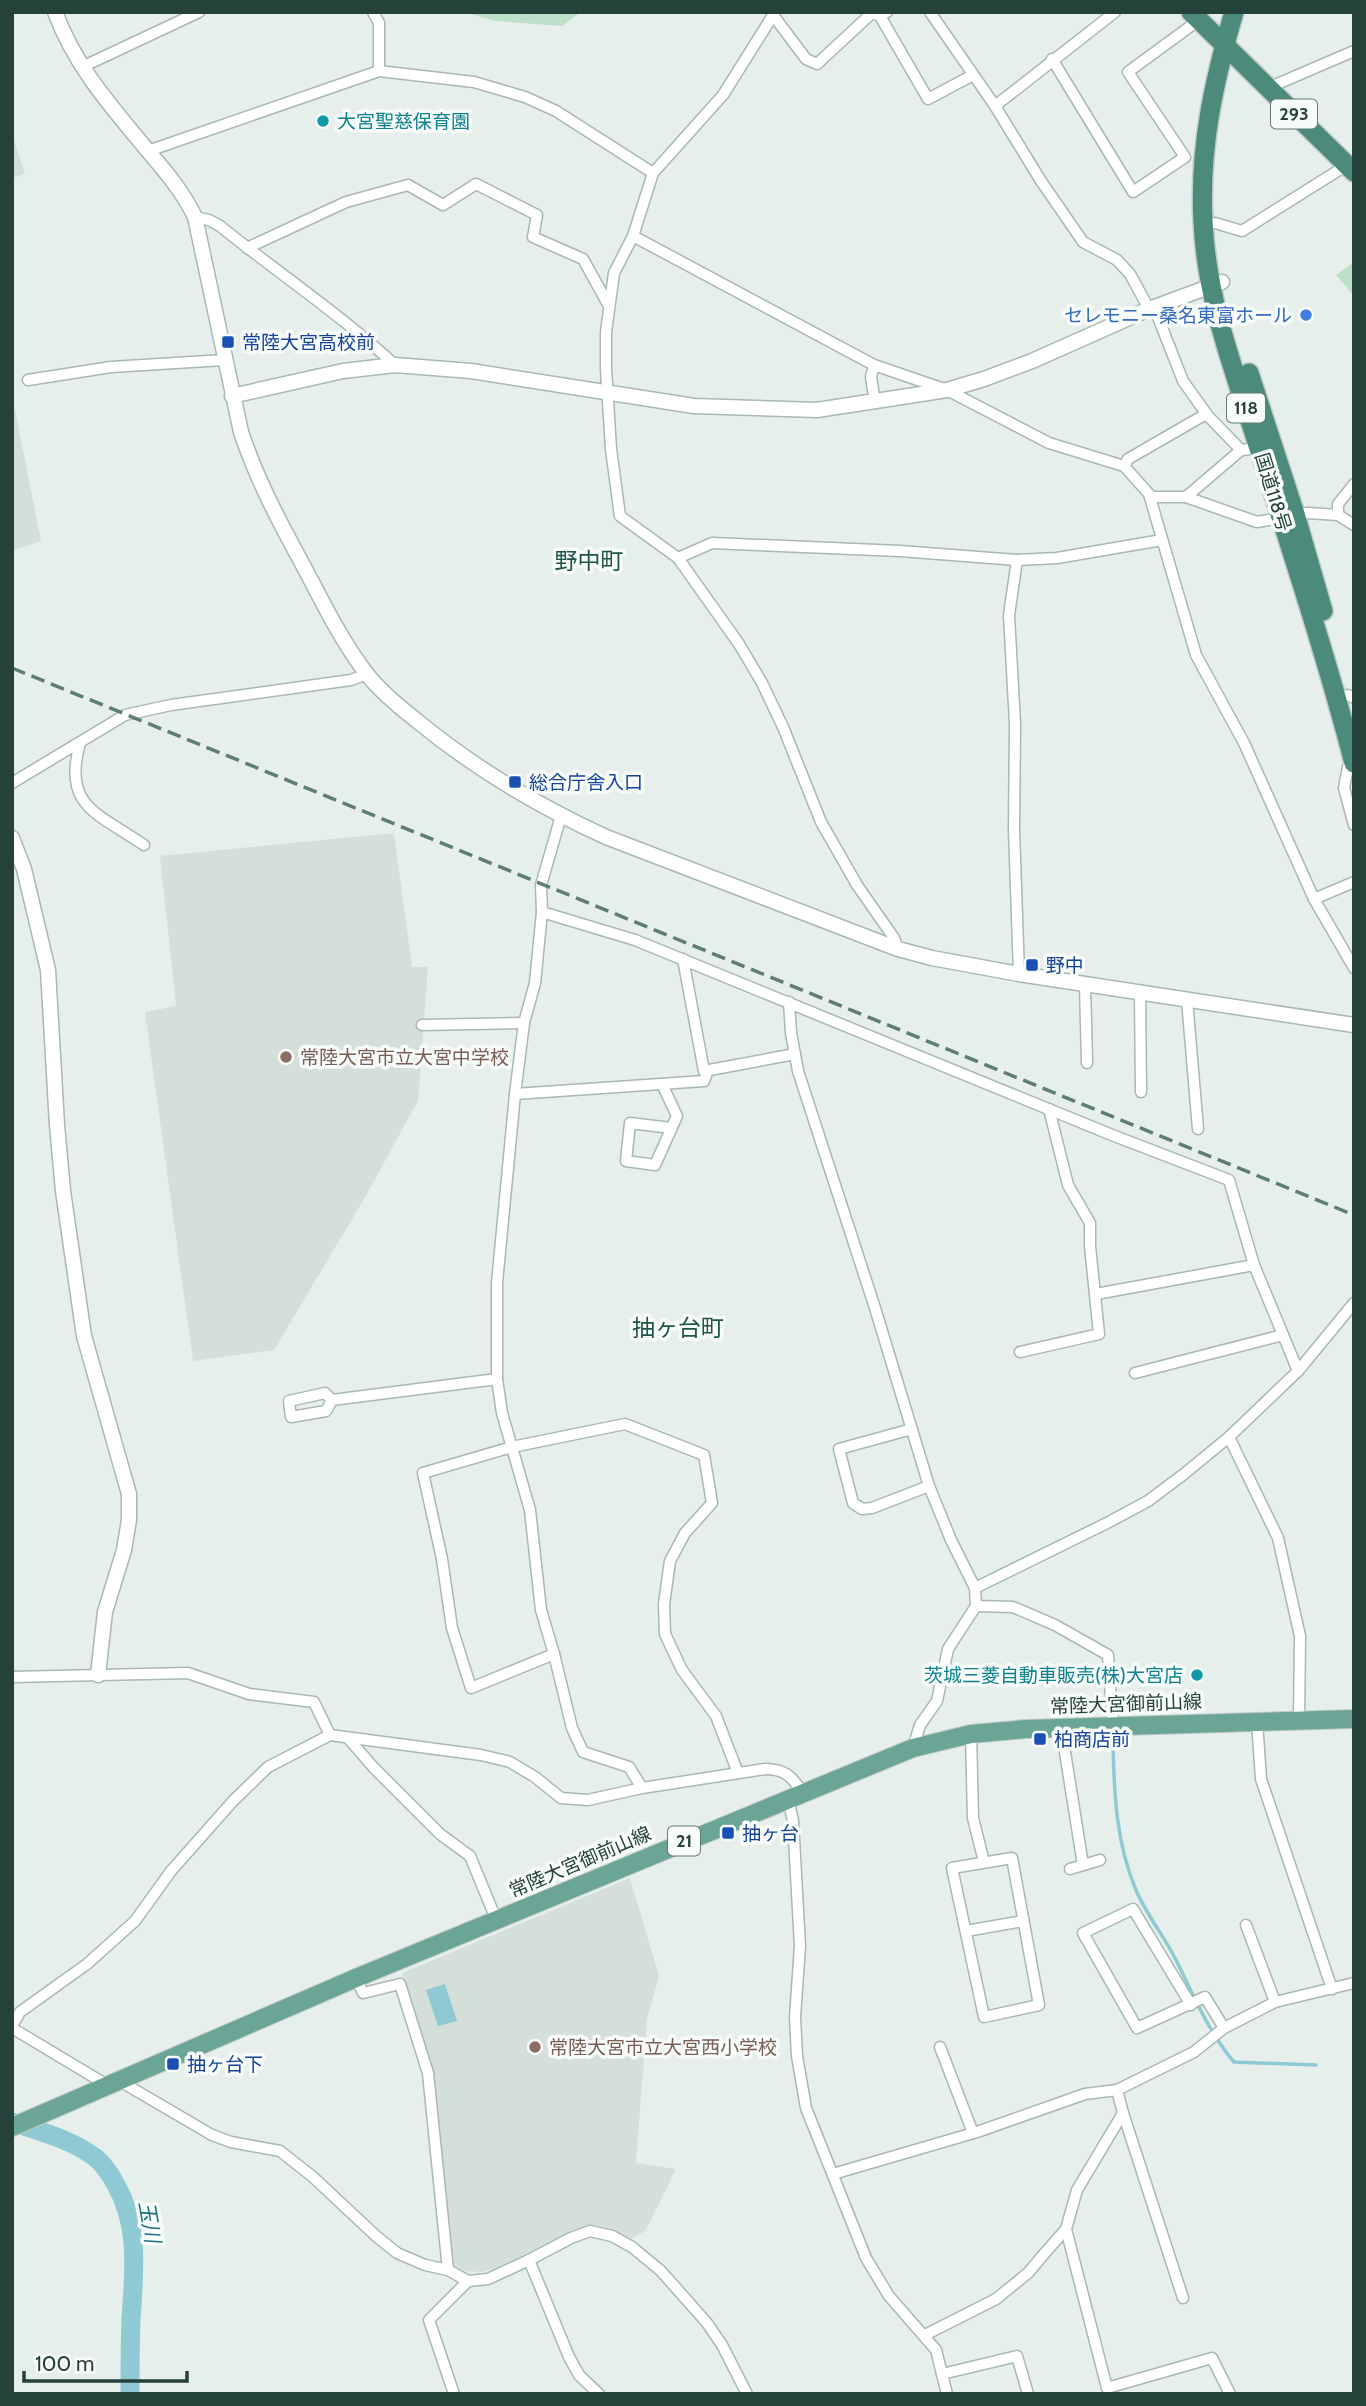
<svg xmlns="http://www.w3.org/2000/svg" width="1366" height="2406" font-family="Cabin,'Noto Sans JP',sans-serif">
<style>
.built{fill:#d4dfda}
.green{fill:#bfe0c8}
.water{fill:#8ec9d4}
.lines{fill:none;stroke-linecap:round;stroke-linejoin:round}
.stream{stroke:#8ec9d4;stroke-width:3.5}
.river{stroke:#8ec9d4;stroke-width:19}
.minor-casing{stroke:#a8b8b2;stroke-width:13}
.tertiary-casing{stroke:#a8b8b2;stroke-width:17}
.primary-casing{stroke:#c2cac8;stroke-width:20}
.trunk-casing{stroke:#c2cac8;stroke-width:22}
.minor{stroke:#fff;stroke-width:10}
.tertiary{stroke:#fff;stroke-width:14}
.primary{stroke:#6aa596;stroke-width:18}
.trunk{stroke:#4c8a7c;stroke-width:19}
.rail{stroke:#5f7d75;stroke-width:3.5;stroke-dasharray:14 7;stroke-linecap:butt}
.culture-dot{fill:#0f9aa8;stroke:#f7fbf9;stroke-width:2.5}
.shop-dot{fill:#3f7fe0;stroke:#f7fbf9;stroke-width:2.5}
.transit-dot{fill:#1a4fb4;stroke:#f7fbf9;stroke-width:2.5}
.education-dot{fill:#8d6e63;stroke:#f7fbf9;stroke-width:2.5}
.labels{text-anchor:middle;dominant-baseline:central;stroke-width:7;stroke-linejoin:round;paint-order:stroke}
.shield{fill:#f7fbf9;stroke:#637a73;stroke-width:2}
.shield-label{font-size:18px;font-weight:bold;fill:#24423a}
.culture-label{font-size:19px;fill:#0d838f;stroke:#f7fbf9;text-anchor:start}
.shop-label{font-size:19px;fill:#366cbe;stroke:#f7fbf9;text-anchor:end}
.transit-label{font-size:19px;fill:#164399;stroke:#f7fbf9;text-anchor:start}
.street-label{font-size:19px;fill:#24423a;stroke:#f7fbf9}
.education-label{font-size:19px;fill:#785e54;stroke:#f7fbf9;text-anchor:start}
.water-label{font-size:21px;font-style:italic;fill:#1c6f80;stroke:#f7fbf9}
.quarter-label{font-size:23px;fill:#1f5548;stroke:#f7fbf9}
</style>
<rect width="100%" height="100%" fill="#e6efeb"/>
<g class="built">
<path d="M12 134 25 174 12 178Z"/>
<path d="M12 395 41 541 12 551Z"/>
<path d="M394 833 412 967H428L418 1101 364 1199 274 1350 193 1361 145 1012 176 1006 160 856Z"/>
<path d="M630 1878 659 1976 647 2019 636 2163 676 2169 645 2231 629 2240 613 2230 594 2225 573 2230 500 2267 481 2272 465 2271 452 2264 433 2076 402 1973Z"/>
</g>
<g class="green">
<path d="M464 12H581L562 26 496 21Z"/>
<path d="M1354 262V296L1336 275Z"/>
</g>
<path class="water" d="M445 1984 457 2021 438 2026 426 1990Z"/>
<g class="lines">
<path class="stream" d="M1113 1743C1114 1793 1116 1843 1136 1890 1146 1914 1164 1936 1176 1960 1193 1994 1209 2033 1234 2062L1316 2065"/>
<path class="river" d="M12 2122C41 2132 71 2139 96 2158 103 2164 110 2174 115 2183 140 2226 134 2271 131 2319 130 2344 130 2369 130 2394"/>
<defs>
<g id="minor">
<path d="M373 12 379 23V71"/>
<path d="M775 12 723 95 653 173 633 236 614 273 606 332V369L611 449 620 516 678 558 739 644 762 683 783 727 821 822 857 885 894 938 898 949"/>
<path d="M930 12 995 106 1041 181 1083 242 1117 260 1130 274 1149 309"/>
<path d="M773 15 806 59 817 64 872 13 880 16 887 12"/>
<path d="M880 16 928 99 973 75"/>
<path d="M1052 59 1133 192 1185 157 1128 72 1199 20"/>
<path d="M82 67 199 12"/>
<path d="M1268 88 1354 51"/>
<path d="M995 106 1115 12"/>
<path d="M148 151 379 71 474 82 525 97 556 111 653 173"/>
<path d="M195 217 209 220 220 226C278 273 340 314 395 365"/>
<path d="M1215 223 1242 231 1347 165"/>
<path d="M633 236 874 365 947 390 1049 443 1124 466 1149 494 1196 655 1244 743 1314 899 1354 968"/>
<path d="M247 248 346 202 408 185 443 205 476 184 537 215 533 237 583 259 609 306"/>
<path d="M1154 307 1183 381 1208 416 1241 450 1259 448"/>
<path d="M874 365 871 377 875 402"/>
<path d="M28 380 111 367 224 360"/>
<path d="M1124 466 1128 459 1206 414"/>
<path d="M1150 497H1186L1257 522 1308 513 1338 515 1354 525"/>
<path d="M1186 497 1241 450"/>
<path d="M1338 515V504L1354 484"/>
<path d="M678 558 712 543 900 551 1017 560 1057 558 1162 540"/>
<path d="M1017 560 1009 615 1015 724 1014 830 1019 974"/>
<path d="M1348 695 1354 698"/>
<path d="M80 743C62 807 98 813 144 845"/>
<path d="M1354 763 1348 767 1344 788 1354 825"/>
<path d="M12 783 125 715 171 705 351 680 367 674"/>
<path d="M561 816 541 885 542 912 535 983 524 1023 515 1094 497 1283V1379L502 1413 530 1510 541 1610 554 1654 572 1728 583 1752 629 1767 642 1788"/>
<path d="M1314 899 1354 882"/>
<path d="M542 912 635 940 1112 1135 1229 1180 1254 1265 1298 1371"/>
<path d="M683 959 704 1071 795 1054"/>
<path d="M1085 984 1087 1063"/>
<path d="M1140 992 1141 1092"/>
<path d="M1187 1000 1198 1129"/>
<path d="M789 1002 791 1033 798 1071 875 1308 929 1486 951 1540 975 1588 976 1606 948 1649 937 1701 920 1725 913 1748"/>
<path d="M422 1025 524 1023"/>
<path d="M662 1084 677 1116 655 1165 626 1161 630 1123 671 1128"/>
<path d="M515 1094 704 1081 708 1070"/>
<path d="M1096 1294 1254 1265"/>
<path d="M1020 1352 1099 1334 1090 1246V1223L1068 1185 1049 1109"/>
<path d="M1135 1373 1283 1335"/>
<path d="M332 1400 326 1411 291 1417 289 1401 325 1393 332 1400 497 1379"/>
<path d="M912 1429 839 1449 853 1503 862 1509 872 1508 929 1486"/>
<path d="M1229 1437 1278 1538 1300 1636 1299 1720"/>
<path d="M975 1588 1109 1522 1148 1501 1184 1474 1229 1437 1298 1371 1354 1303"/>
<path d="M976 1606 1013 1607 1055 1625 1108 1655 1113 1726"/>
<path d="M554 1654 471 1688 452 1628 442 1559 423 1473 512 1447 625 1424 704 1455 712 1503 685 1533 670 1561 664 1604 665 1634 682 1670 716 1716 738 1773"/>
<path d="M12 1677 188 1673 249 1694 314 1702 330 1735"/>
<path d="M1257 1721 1261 1779 1332 1989"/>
<path d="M1061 1727 1083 1865"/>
<path d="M971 1734 973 1818 984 1862"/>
<path d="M348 1738 374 1768 440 1834 470 1856 496 1919"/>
<path d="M788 1798 793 1821 800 1946 795 2017 797 2056 806 2108 866 2258 889 2296 936 2350 947 2394"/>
<path d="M1012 1858 1039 2005 984 2017 952 1868Z"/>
<path d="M1070 1869 1100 1860"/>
<path d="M1246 1925 1275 2002"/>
<path d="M966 1931 1023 1921"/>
<path d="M356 1978 363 1993 400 1984 428 2073 448 2270"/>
<path d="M1191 2005 1133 1909 1083 1933 1137 2028 1205 1997 1224 2028"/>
<path d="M12 2026 20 2012 87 1964 135 1921 171 1871 233 1801 268 1767 330 1735 481 1755 510 1762 535 1777 561 1798 588 1800 642 1788 765 1769C784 1769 792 1776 802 1792"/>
<path d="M12 2028 107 2085"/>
<path d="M940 2047 973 2133"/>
<path d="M118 2080 212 2135 231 2142 280 2151 313 2177 376 2236 397 2253 425 2265 448 2270 468 2281 488 2279 529 2260 571 2238 590 2231 612 2236 632 2247 661 2271 707 2323 722 2345 747 2394"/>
<path d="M1123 2113 1183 2298"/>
<path d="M833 2174 977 2132 1085 2094 1117 2090 1194 2052 1224 2028 1275 2002 1354 1983"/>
<path d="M1066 2229 1107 2388 1212 2358 1230 2394"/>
<path d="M529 2260 569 2357 579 2375 599 2394"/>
<path d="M925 2335 996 2299 1028 2273 1044 2254 1066 2229 1077 2190 1123 2113 1117 2090"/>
<path d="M942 2374 1017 2356 1028 2394"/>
<path d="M454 2394 429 2320 468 2281"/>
</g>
<g id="tertiary">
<path d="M55 12C76 68 111 106 148 151 166 172 183 192 195 217L241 432C257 480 280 523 304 567 323 603 341 640 366 673 380 691 398 706 416 720 474 768 538 806 606 837L898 949 932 958 1019 974 1354 1025"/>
<path d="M232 396 343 371 395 365 471 371 694 406 817 410 947 390 984 379 1032 361 1149 309 1222 282"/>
<path d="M12 838 24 869 48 970 57 1125 63 1191 84 1336 129 1494V1520L124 1550 105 1612 98 1675"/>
</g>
<path id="primary" d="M12 2127 356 1978 913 1748 971 1734 1026 1729 1354 1719"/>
<g id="trunk">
<path d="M1191 12 1354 172"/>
<path d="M1234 12C1214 81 1199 148 1203 221 1206 298 1234 370 1257 442 1291 549 1326 655 1354 763"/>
<path d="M1249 373 1295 514 1323 611"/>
</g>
</defs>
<use href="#minor" class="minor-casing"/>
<use href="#tertiary" class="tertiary-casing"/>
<use href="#primary" class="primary-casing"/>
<use href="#trunk" class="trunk-casing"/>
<use href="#minor" class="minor"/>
<use href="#tertiary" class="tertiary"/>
<use href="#primary" class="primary"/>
<use href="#trunk" class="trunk"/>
<path class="rail" d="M12 668 1354 1215"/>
</g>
<g class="culture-dot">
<circle cx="323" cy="121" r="7"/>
<circle cx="1197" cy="1675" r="7"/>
</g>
<circle class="shop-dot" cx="1306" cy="315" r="7"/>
<g class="transit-dot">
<rect x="221" y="335" width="14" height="14" rx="3.5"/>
<rect x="508" y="775" width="14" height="14" rx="3.5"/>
<rect x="1025" y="958" width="14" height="14" rx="3.5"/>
<rect x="1033" y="1732" width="14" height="14" rx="3.5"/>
<rect x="721" y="1826" width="14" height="14" rx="3.5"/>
<rect x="166" y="2057" width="14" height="14" rx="3.5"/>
</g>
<g class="education-dot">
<circle cx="286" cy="1057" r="7"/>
<circle cx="535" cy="2047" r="7"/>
</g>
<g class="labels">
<g class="shield">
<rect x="1271" y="99.5" width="46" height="29" rx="5"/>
<rect x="1227" y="393.5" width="38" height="29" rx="5"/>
<rect x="668" y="1826.5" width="32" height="29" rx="5"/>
</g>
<g class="shield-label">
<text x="1294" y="114">293</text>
<text x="1246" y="408">118</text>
<text x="684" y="1841">21</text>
</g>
<g class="culture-label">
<text x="337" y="121">大宮聖慈保育園</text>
<text x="1183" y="1675" text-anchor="end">茨城三菱自動車販売(株)大宮店</text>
</g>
<g class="shop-label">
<text x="1292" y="315">セレモニー桑名東富ホール</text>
</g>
<g class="transit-label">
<text x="242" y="342">常陸大宮高校前</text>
<text x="529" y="782">総合庁舎入口</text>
<text x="1046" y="965">野中</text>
<text x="1054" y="1739">柏商店前</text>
<text x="742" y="1833">抽ヶ台</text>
<text x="187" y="2064">抽ヶ台下</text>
</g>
<g class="street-label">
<text transform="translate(1273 492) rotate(73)">国道118号</text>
<text transform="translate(1126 1704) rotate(-2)">常陸大宮御前山線</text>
<text transform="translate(580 1862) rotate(-23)">常陸大宮御前山線</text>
</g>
<g class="education-label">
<text x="300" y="1057">常陸大宮市立大宮中学校</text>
<text x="549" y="2047">常陸大宮市立大宮西小学校</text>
</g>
<g class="water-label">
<text transform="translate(150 2222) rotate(80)">玉川</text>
</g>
<g class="quarter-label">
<text x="589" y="561">野中町</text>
<text x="678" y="1328">抽ヶ台町</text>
</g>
</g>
<rect width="1366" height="2406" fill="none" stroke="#24423a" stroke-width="28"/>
<path d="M24 2371v10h163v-10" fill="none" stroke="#24423a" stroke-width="3.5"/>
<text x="35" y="2371" font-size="21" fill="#24423a" stroke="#f7fbf9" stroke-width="5" paint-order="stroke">100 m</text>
</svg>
